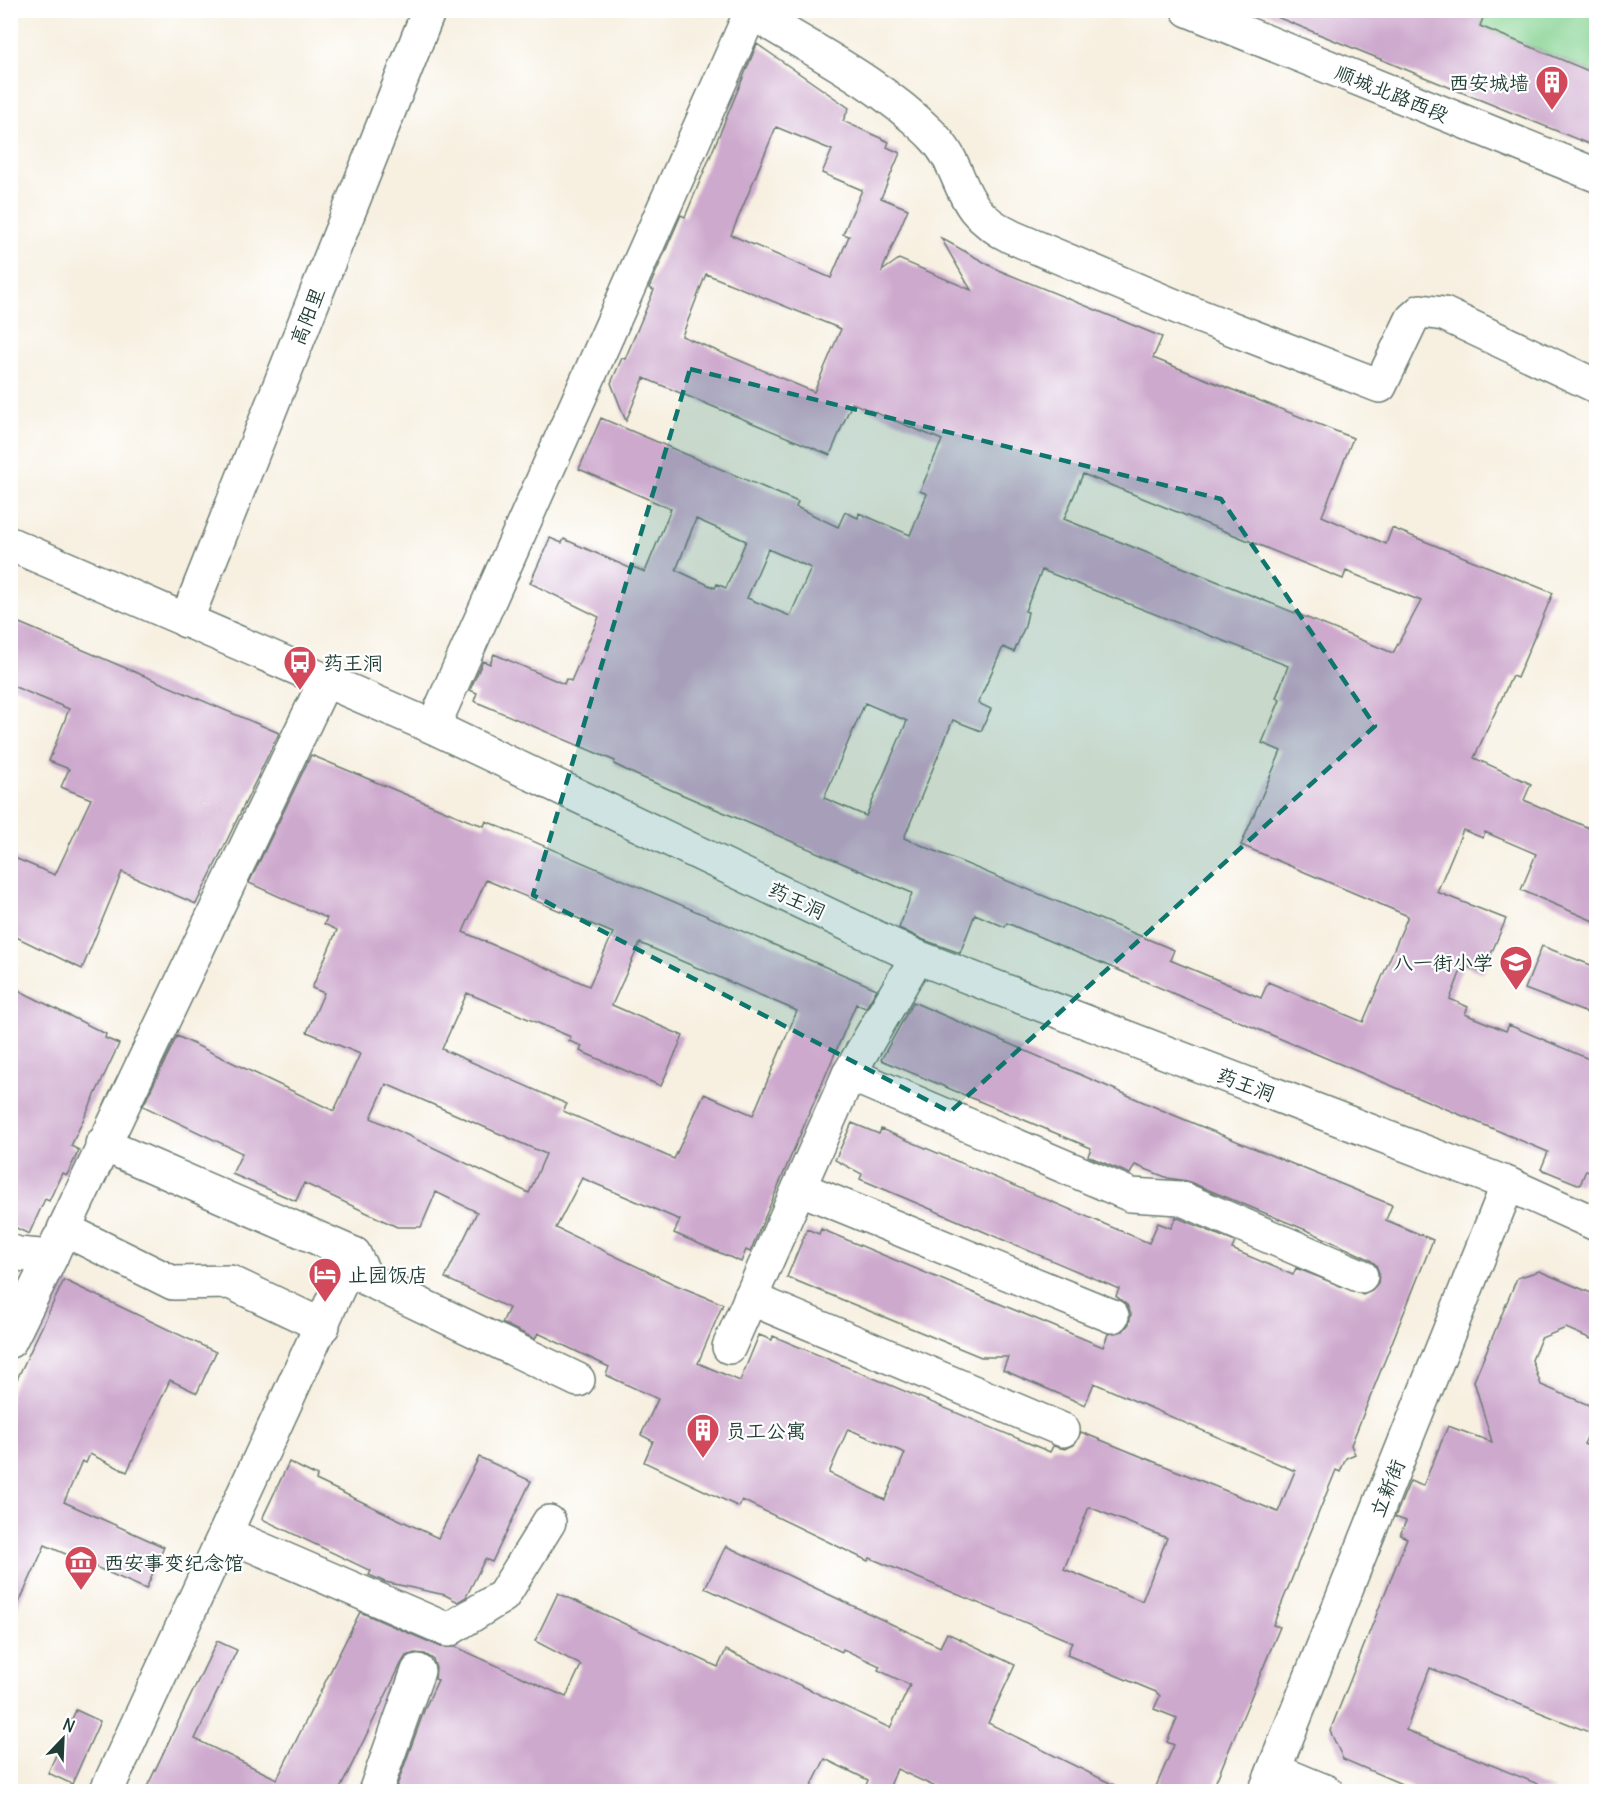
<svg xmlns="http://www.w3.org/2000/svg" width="1607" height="1802" font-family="Delius,'LXGW WenKai TC',sans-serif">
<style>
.green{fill:#84d291;stroke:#528862;stroke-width:1.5}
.building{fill:#cda9cd;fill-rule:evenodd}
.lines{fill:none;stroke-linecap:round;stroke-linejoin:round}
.minor-casing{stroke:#6b7c71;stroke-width:36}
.minor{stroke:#fff;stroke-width:33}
.marked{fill:#0f766e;fill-opacity:0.2;stroke:#0f766e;stroke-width:4.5;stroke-dasharray:12 8;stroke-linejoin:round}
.labels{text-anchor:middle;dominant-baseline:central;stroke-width:4.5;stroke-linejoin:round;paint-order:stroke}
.poi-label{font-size:20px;fill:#1f3d34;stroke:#fff;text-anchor:start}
.street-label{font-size:20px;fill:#1f3d34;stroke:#fff}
</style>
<rect width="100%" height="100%" fill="#fff"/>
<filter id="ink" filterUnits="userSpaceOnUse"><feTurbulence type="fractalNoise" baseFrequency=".0167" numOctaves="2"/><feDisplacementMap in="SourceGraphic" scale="12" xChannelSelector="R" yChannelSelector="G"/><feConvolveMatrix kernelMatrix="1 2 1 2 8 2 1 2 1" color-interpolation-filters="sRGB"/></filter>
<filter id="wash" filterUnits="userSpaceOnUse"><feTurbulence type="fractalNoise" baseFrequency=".008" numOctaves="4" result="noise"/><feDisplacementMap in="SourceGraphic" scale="24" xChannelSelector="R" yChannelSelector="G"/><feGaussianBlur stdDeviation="1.35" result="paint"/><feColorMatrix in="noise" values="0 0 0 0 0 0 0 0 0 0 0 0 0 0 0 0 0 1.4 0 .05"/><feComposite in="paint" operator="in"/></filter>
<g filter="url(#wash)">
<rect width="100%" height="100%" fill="#f7f0e1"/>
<path class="green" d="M1486 11H1596V74L1480 26Z"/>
<g id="blocks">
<g class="building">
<path d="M1486 10 1480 26 1596 74V147L1262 11Z"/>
<path d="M757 44 849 108 843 121 889 142 887 147 900 153 881 198 908 209 882 271 899 259 971 290 941 238 998 270 1162 337 1153 358 1353 438 1322 516 1386 544 1392 528 1553 593 1517 678 1512 676 1474 758 1531 784 1524 800 1596 831V922L1521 890 1536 854 1485 832 1483 838 1463 830 1437 892 1506 919 1483 973 1463 965 1450 999 1468 1007 1465 1014 1506 1031 1509 1025 1596 1062V1174L1586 1170 1580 1185 1541 1169 1548 1152 1007 923 1005 927 975 914 960 953 924 940 899 928 912 893 634 774 614 764 615 761 474 701 477 693 470 690 483 661 490 664 494 654 564 684 566 679 571 681 599 617 530 583 550 538 562 543 564 539 632 569 633 567 645 572 671 509 579 469 601 418 798 502 796 507 838 527 845 512 858 518 859 513 910 535 927 494 920 491 942 440 852 403 830 455 644 378 626 421 611 383 622 358 625 359 654 290 649 288 681 215 685 217ZM776 127 832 150 822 173 862 190 843 234 849 236 831 278 731 235ZM706 274 841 329 814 392 682 336ZM1083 474 1343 579 1346 571 1421 601 1393 653 1064 519ZM696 519 746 541 726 588 717 584 715 588 676 570ZM768 549 811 568 790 616 747 598ZM1042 570 1288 666 1276 698 1280 700 1262 743 1281 751 1241 845 1408 916 1363 1022 1268 982 1261 998 1170 960 1174 950 904 838 953 720 981 731 991 709 978 703 1003 647 1014 652 1025 626 1028 612 1025 611ZM865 703 907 721 866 816 824 798Z"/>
<path d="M10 619 279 733 196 904 122 872 82 969 10 934V856L55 875 91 799 61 787 69 769 49 761 69 709 10 685Z"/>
<path d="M311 755 467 820 484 826 486 821 877 989 866 1008 856 1004 750 1252 746 1250 741 1262 674 1233 680 1220 582 1178 556 1228 676 1285 723 1304 698 1363 740 1381 759 1335 772 1340 773 1336 1050 1452 1053 1446 1065 1449 1074 1445 1081 1432 1278 1512 1295 1471 1094 1383 1085 1405 1003 1370 1008 1357H981L787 1277 807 1229 819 1234 821 1229 1103 1347 1108 1334 1123 1331 1129 1324 1131 1314 1127 1305 1116 1296 1119 1289 860 1179 862 1174 835 1160 852 1123 879 1134 881 1129 1149 1243 1158 1223 1171 1228 1176 1217 1235 1242 1232 1249 1293 1275 1296 1268 1363 1295 1372 1291 1378 1284 1379 1273 1376 1265 1369 1259 1311 1232 1187 1181 1168 1178 1135 1165 1130 1174 1088 1156 1091 1148 881 1060 913 1002 1171 1114 1392 1205 1386 1220 1433 1240 1351 1445 1355 1454 1346 1458 1340 1472 1336 1470 1273 1625 1280 1627 1212 1791H1154L1174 1745 1167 1742 1177 1718 1154 1709 1160 1696 1156 1692 1067 1655 1072 1642 870 1558 868 1561 742 1500 739 1507 644 1462 653 1441 641 1435 658 1399 606 1375 609 1367 538 1333 535 1339 502 1323 509 1308 445 1278 477 1212 436 1192 421 1227H397L304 1183 296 1201 232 1174 242 1153 143 1106 177 1036 334 1111 360 1054 307 1032 324 993 312 988 337 930 324 924 327 918 249 883ZM486 880 613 933 589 986 463 932ZM640 943 797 1011 753 1115 704 1094 674 1159 563 1111 567 1104 442 1049 467 993 571 1037 569 1041 582 1046 580 1051 661 1086 683 1036 612 1005ZM386 1084 546 1154 529 1193 371 1118ZM848 1429 905 1453 885 1500 829 1473ZM1089 1507 1167 1538 1142 1601 1064 1569Z"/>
<path d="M1542 946 1596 967V988L1587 1013 1525 989Z"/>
<path d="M10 986 106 1034 105 1038 119 1044 71 1146 79 1150 67 1175 62 1173 49 1201 45 1199 29 1234 10 1225Z"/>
<path d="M1539 1271 1596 1295V1341L1566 1328 1541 1338 1532 1360 1541 1385 1596 1408V1417L1584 1444 1596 1449V1735L1430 1668 1406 1730 1555 1791H1418L1343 1759 1330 1731 1407 1538 1400 1535 1406 1521 1395 1517 1410 1481 1423 1486 1448 1426 1492 1442 1474 1381 1517 1278Z"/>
<path d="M64 1280 216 1352 197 1393 170 1380 127 1472 90 1454 86 1463 82 1461 64 1502 164 1547 146 1589 45 1545 10 1623V1394Z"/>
<path d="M479 1457 531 1481 492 1562 485 1559 466 1597 458 1602 445 1595 385 1582 369 1575 371 1571 262 1519 289 1462 317 1476 316 1480 438 1538Z"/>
<path d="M726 1546 940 1647 947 1633 1015 1665 988 1723 1126 1791H944L897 1769 888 1791H864L868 1780 825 1759 809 1791H395L425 1708 438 1680 435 1679 436 1668 433 1659 425 1654 415 1653 406 1656 401 1664 339 1791H145L217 1641 237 1650 195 1739 277 1779 360 1612 441 1647H456L566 1697 581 1665 535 1641 558 1593 718 1667 726 1650 890 1728 910 1685 878 1670 880 1666 843 1649 842 1652 705 1588Z"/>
<path d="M76 1710 100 1721 72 1784 48 1773Z"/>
</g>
</g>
</g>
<g filter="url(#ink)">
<use href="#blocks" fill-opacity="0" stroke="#6b7c71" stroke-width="1.5"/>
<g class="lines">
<defs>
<g id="minor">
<path d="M748 10C810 49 877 81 930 133 969 171 951 208 1012 237L1189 312 1380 386 1412 319 1421 311 1444 314 1596 386"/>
<path d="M1188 10 1596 175"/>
<path d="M10 544 433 727 917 957 1508 1184 1596 1224"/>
<path d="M186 621 429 10"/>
<path d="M433 727 751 12"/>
<path d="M849 1074 1131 1195 1180 1198 1361 1276"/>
<path d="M102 1144 354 1254 367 1279 578 1380"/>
<path d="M799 1188 1112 1316"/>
<path d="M10 1251 18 1254 51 1257 59 1239"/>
<path d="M750 1298 1063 1430"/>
<path d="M323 1326 230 1282 173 1283 64 1229 325 681"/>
<path d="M10 1341 51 1257"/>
<path d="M729 1347 849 1074 917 957"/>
<path d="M226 1534 448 1630 503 1596 549 1522"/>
<path d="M1274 1770 1327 1792"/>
<path d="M106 1792 354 1254"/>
<path d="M375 1792 418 1671"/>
<path d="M1265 1792 1508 1184"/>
</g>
</defs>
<use href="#minor" class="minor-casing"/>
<use href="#minor" class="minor"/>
</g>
</g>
<path class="marked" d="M690 369 1221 499 1375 726 950 1112 533 895Z"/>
<defs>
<symbol id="building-pin" viewBox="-11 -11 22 30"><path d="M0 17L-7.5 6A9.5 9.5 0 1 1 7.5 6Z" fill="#d1495b" stroke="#fff"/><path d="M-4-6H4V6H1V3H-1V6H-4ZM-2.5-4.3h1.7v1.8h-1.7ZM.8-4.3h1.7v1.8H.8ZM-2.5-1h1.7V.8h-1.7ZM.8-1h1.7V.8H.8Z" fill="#fff"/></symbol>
<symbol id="bus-pin" viewBox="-11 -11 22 30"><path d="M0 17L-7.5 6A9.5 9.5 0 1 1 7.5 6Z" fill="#d1495b" stroke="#fff"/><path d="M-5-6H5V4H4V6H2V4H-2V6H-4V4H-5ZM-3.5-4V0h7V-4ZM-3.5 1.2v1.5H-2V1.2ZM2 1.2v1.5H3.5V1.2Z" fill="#fff"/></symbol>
<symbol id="school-pin" viewBox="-11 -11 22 30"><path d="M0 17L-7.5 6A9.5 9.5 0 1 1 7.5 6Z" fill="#d1495b" stroke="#fff"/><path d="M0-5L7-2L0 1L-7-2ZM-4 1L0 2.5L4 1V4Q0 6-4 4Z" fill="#fff"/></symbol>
<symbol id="hotel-pin" viewBox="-11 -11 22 30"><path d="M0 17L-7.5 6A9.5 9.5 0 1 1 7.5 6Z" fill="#d1495b" stroke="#fff"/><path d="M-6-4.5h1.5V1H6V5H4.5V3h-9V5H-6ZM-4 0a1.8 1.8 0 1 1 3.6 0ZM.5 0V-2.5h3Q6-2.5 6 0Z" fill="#fff"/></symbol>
<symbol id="museum-pin" viewBox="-11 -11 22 30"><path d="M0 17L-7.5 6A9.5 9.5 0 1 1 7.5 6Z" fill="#d1495b" stroke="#fff"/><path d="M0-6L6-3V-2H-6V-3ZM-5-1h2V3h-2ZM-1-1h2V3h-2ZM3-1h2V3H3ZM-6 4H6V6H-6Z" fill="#fff"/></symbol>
</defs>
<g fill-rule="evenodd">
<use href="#building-pin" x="1533" y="63" width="38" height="52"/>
<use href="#bus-pin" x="281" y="643" width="38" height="52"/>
<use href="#school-pin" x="1497" y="943" width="38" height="52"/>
<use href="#hotel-pin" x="306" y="1255" width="38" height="52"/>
<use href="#building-pin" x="684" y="1411" width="38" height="52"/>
<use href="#museum-pin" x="62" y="1543" width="38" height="52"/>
</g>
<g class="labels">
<g class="poi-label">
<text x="1529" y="82" text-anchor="end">西安城墙</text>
<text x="323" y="662">药王洞</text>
<text x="1493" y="962" text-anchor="end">八一街小学</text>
<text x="348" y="1274">止园饭店</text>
<text x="726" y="1430">员工公寓</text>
<text x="104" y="1562">西安事变纪念馆</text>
</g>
<g class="street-label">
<text transform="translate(1392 93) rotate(22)">顺城北路西段</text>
<text transform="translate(307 316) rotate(-68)">高阳里</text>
<text transform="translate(797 900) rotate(25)">药王洞</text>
<text transform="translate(1246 1084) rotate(21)">药王洞</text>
<text transform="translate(1387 1488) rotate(-68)">立新街</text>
</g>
</g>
<rect width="1607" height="1802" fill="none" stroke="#fff" stroke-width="36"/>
<g transform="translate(63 1739) rotate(23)" stroke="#ffffff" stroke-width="4.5" paint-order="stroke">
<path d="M0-4.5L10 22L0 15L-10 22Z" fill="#1f3d34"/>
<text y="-9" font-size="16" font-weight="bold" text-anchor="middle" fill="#1f3d34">N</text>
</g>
</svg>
